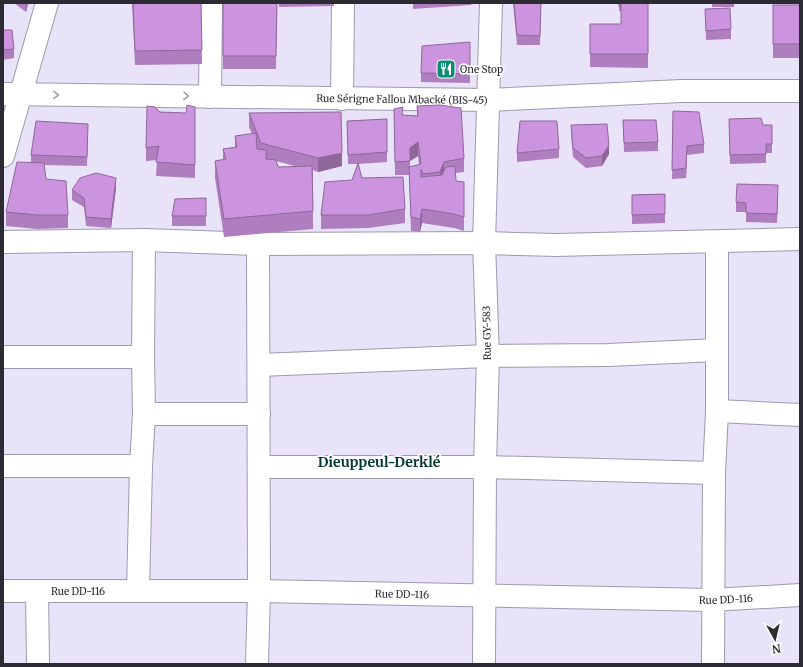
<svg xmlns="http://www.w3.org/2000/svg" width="803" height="667" font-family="Merriweather,serif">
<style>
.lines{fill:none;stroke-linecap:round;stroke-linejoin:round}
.street-casing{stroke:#9e9aae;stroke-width:24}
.street{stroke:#fff;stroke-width:22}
.wall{fill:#af7ebf;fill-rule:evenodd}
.shaded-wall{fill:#8f679b}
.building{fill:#cc93de;stroke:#8f679b}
.oneway{stroke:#a09fa3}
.labels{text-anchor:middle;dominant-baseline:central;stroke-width:3.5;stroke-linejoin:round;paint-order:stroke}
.poi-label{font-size:10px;fill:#2c2a32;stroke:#fff;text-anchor:start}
.street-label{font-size:10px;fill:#2c2a32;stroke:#fff}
.district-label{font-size:14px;font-weight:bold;fill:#003a2e;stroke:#fff}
</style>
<rect width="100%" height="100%" fill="#e8e3f9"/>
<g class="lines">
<defs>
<g id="street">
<path id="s1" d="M3 94 488 100 681 91H800"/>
<path d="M210 97 211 3"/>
<path d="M342 99 343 3"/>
<path d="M3 156 47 3"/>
<path d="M3 242 144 240 258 244 484 243 556 245 800 239"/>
<path d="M3 357H143"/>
<path d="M259 365 488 356 608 355 717 350"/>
<path d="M717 411 800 415"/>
<path d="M144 414H259"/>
<path d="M3 466H141"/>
<path d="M259 467H485L714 473"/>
<path id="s2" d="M3 591H259L712 600 800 595"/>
<path d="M37 591 38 664"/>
<path d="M138 591 141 466 144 414 143 357 144 240"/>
<path d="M257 664 259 591 258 244"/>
<path d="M484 664 485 467 488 356 484 243 491 3"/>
<path d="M713 664 714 473 717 411V242"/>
</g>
</defs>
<use href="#street" class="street-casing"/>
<use href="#street" class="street"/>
</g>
<g class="wall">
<path d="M14 3H28L26 12Z"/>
<path d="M132 3H201L202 64 135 65Z"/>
<path d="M223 3H277L276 69H223Z"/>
<path d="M279 3H334V6L279 7Z"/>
<rect x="358" y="3" width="27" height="1"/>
<path d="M413 3H472L471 5 413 9Z"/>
<path d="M513 3H541L540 45H517Z"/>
<path d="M648 3V68L590 67V24H621V11H619V6Z"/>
<rect x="712" y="3" width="22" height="4"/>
<rect x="773" y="5" width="27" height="53"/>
<path d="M705 9 731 29V39L706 40Z"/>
<path d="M3 30 14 49V58L3 60Z"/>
<path d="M470 42V83L421 82V73Z"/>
<path d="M417 106 464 158V172L455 173 456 181 464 182V231L454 228 422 223 420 232 411 231 409 175H395L394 109 403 115 417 116ZM418 156 419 165 410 167V161Z"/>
<path d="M195 107V178L156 176 157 160 146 161V148L160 112 186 113Z"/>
<path d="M673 111 704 144V153L687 155 686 178 672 179Z"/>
<path d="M249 113 342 166 318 172 313 170V229L224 237 215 178V161L223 160V149L235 147V136L252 134 249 127ZM276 161 298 167H278Z"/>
<path d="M387 119V162L358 164 362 178 405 209V223L368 228 321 229V215L352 180 358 164H348L347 121Z"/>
<path d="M729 119 763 125H772V153H766V163L730 164Z"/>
<path d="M623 120 658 142V151L624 152Z"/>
<path d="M571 125 609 154 602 166 586 168 573 157 571 134Z"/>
<path d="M88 134 87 166 44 165 46 179 68 215V228L37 229 6 226V212L31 163V155Z"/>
<path d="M559 149V158L517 162V153Z"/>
<path d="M116 188 111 228 86 226 84 207 72 200V190Z"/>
<path d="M665 194V223L632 224V195Z"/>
<path d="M778 195 777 223 746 222V212H736V202Z"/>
<rect x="172" y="216" width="34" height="10"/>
</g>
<g class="shaded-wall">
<path d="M26 3H28L26 12Z"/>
<path d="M418 142V156L410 161V148Z"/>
<path d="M609 145V154L602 166V156Z"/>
<path d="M687 146V155L686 178V168Z"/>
<path d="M342 153V166L318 172V158Z"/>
<path d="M444 162V175L440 186V172Z"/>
<path d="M116 178V188L111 228V219Z"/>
<path d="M422 209V223L420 232V219Z"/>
</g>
<g class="building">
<path d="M133 3H201L202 50 135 51Z"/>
<path d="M223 3H277L276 56H223Z"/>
<path d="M514 3H541L540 36 517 35Z"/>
<rect x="619" y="3" width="2" height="3"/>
<path d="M621 3H648V54H590V24H621Z"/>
<rect x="773" y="5" width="27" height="39"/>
<path d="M730 8 731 29 706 31 705 9Z"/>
<path d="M3 30H12L14 49 3 50Z"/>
<path d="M470 42V74L421 73 422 46Z"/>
<path d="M187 105 195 107V165L156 162 159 146 146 148 147 106 155 107 160 112 186 113Z"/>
<path d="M440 105 461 108 464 158 444 162 440 172 423 174 421 169V177L442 175 446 167 455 166 456 181 464 182V217L454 214 422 209 420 219 411 217 409 167 421 164 418 142 410 148V161L395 162 394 109 403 107 402 115 418 116 417 106Z"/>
<path d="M673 111 699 112 704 144 687 146 686 168 672 170Z"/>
<path d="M341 112 342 153 318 158 261 143 249 113Z"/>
<path d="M761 118 763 125H772V144H766V154L730 155 729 119Z"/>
<path d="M387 119V152L348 155 347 121Z"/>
<path d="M623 120H656L658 142 624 143Z"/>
<path d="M36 121 88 124 87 157 31 155Z"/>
<path d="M520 121H557L559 149 517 153Z"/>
<path d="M607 124 609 145 602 156 586 158 573 148 571 125Z"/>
<path d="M256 133 257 149 266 150V159L276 160 278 167 312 166 313 211 224 219 215 161 226 159 223 149 237 147 235 136Z"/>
<path d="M17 162 44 163 46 179 66 181 68 215H37L6 212Z"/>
<path d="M358 163 362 178 403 177 405 209 368 215H321L325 182 352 180Z"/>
<path d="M96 173 116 178 111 219 86 217 84 198 72 190 80 178Z"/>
<path d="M737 184 778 185 777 214 746 213V203L736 202Z"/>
<path d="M665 194V214L632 215V195Z"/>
<path d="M206 198V216H172L175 199Z"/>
</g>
<defs><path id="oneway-chevron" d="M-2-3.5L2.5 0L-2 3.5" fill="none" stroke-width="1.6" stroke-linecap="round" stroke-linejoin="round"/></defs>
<g class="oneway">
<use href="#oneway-chevron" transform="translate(56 95) rotate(1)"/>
<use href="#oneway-chevron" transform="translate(186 96) rotate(1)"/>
</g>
<defs>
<symbol id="restaurant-square" viewBox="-11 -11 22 22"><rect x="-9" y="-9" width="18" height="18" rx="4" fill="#0b8d73" stroke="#fff"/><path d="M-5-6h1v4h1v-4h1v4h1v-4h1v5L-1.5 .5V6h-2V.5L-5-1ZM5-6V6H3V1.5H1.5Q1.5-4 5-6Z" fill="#fff"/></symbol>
</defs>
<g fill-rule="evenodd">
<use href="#restaurant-square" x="435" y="58" width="22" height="22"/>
</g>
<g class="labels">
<g class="poi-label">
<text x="460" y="69">One Stop</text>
</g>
<g class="street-label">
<text stroke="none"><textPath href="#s1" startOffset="399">Rue Sérigne Fallou Mbacké (BIS-45)</textPath></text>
<text transform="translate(487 333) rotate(-91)">Rue GY-583</text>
<text stroke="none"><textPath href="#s2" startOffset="75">Rue DD-116</textPath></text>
<text stroke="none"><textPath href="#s2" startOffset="399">Rue DD-116</textPath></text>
<text stroke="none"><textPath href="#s2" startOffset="723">Rue DD-116</textPath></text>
</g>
<g class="district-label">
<text x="379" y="462">Dieuppeul-Derklé</text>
</g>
</g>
<rect width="803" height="667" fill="none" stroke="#2c2a32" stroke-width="8"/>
<g transform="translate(775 639) rotate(172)" stroke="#ffffff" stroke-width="3" paint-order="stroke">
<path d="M0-3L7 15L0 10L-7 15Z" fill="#2c2a32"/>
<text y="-6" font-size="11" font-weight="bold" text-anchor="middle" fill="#2c2a32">N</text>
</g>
</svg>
